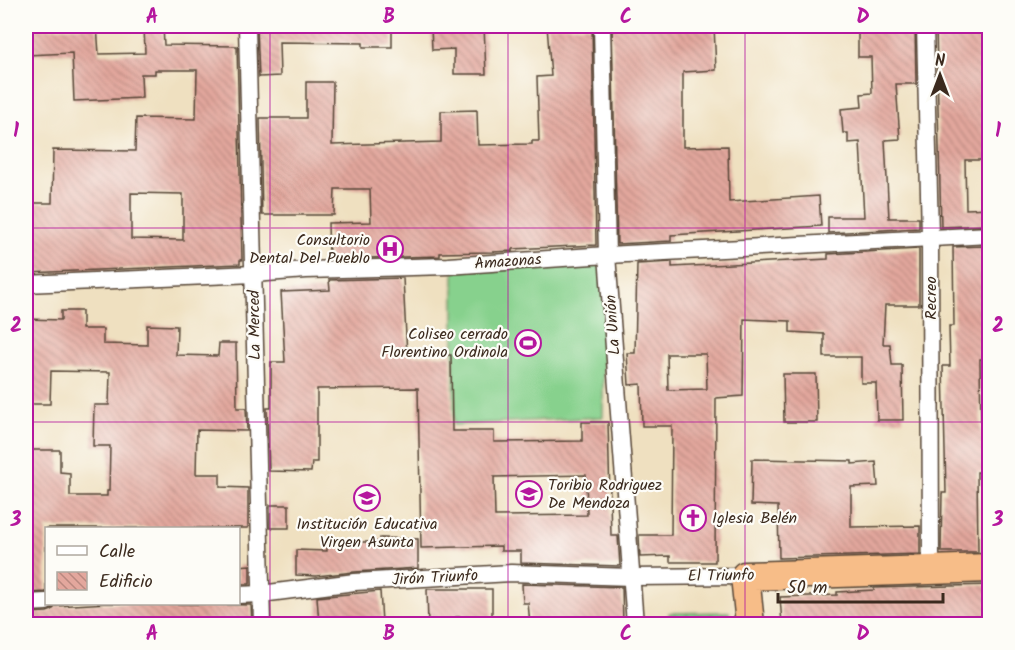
<svg xmlns="http://www.w3.org/2000/svg" width="1015" height="650" font-family="Kalam,sans-serif">
<style>
.park{fill:url(#park-dots);stroke:#617e56;stroke-width:1.5}
.garden{fill:#87d18d;stroke:#617e56;stroke-width:1.5}
.building{fill:url(#building-back-hatch);fill-rule:evenodd}
.lines{fill:none;stroke-linecap:round;stroke-linejoin:round}
.minor-casing{stroke:#564536;stroke-width:19}
.trunk-casing{stroke:#564536;stroke-width:31}
.minor{stroke:#fff;stroke-width:16}
.trunk{stroke:#f7bd88;stroke-width:28}
.grid{fill:none;stroke:#b5179e;stroke-width:1.5;stroke-opacity:0.55}
.labels{text-anchor:middle;dominant-baseline:central;stroke-width:4.5;stroke-linejoin:round;paint-order:stroke}
.poi-label{font-size:16px;fill:#3b2a1e;stroke:#fdfcf7;text-anchor:end}
.street-label{font-size:16px;fill:#3b2a1e;stroke:#fdfcf7}
.neatline{fill:none;stroke:#b5179e;stroke-width:2}
.grid-label{font-size:20px;text-anchor:middle;font-weight:bold;fill:#b5179e}
</style>
<defs>
<pattern id="park-dots" width="8" height="8" patternUnits="userSpaceOnUse" patternTransform="scale(1.5)"><rect width="8" height="8" fill="#87d18d"/><path d="M2 2h.1M6 6h.1" fill="none" stroke="#70aa73" stroke-width="1.8" stroke-linecap="round"/></pattern>
<pattern id="building-back-hatch" width="6" height="6" patternUnits="userSpaceOnUse" patternTransform="scale(1.5)"><rect width="6" height="6" fill="#e3a79d"/><path d="M-1 5l2 2M0 0l6 6M5-1l2 2" fill="none" stroke="#b9887f"/></pattern>
</defs>
<rect width="100%" height="100%" fill="#fdfcf7"/>
<filter id="ink" filterUnits="userSpaceOnUse"><feTurbulence type="fractalNoise" baseFrequency=".0167" numOctaves="2"/><feDisplacementMap in="SourceGraphic" scale="12" xChannelSelector="R" yChannelSelector="G"/><feConvolveMatrix kernelMatrix="1 2 1 2 8 2 1 2 1" color-interpolation-filters="sRGB"/></filter>
<filter id="wash" filterUnits="userSpaceOnUse"><feTurbulence type="fractalNoise" baseFrequency=".008" numOctaves="4" result="noise"/><feDisplacementMap in="SourceGraphic" scale="24" xChannelSelector="R" yChannelSelector="G"/><feGaussianBlur stdDeviation="1.35" result="paint"/><feColorMatrix in="noise" values="0 0 0 0 0 0 0 0 0 0 0 0 0 0 0 0 0 1.4 0 .05"/><feComposite in="paint" operator="in"/></filter>
<g filter="url(#wash)">
<rect width="100%" height="100%" fill="#efe0c0"/>
<path class="park" d="M729 612V624H669V613Z"/>
<path class="garden" d="M604 266 603 417 454 425V269Z"/>
<g id="blocks">
<g class="building">
<path d="M97 26 99 54 145 53 144 26H163L164 45 237 46 242 260H240V264L27 273 28 203H52L53 150 135 151 136 118 196 119 197 70H155V74H141L142 98 74 101 72 53 26 55V29ZM131 193 183 194V240L131 239Z"/>
<path d="M257 26H392V47H363V43L279 42 280 76 259 77Z"/>
<path d="M431 26H484L486 74H454V49L432 50Z"/>
<path d="M547 26H592L596 245 513 249V251L492 252 440 253V256L329 259 328 223 371 222 370 189H335L334 215H262L260 118H306V82H333L332 145 441 142V111L477 110 478 145 532 144V141H539L537 77 551 76Z"/>
<path d="M612 26H714L716 70 683 72V147L728 146 729 202 819 196 821 226 671 235V241L617 244Z"/>
<path d="M858 26 915 28 916 84H896L900 139 885 140 889 218H919V228L828 233V217H864L860 142 848 143V133H843L841 109 862 107 861 94 872 93 871 57H858Z"/>
<path d="M987 26 990 34V160H965L966 209 990 208V225L941 227 936 27Z"/>
<path d="M987 246V359H980L981 434 990 433V472H977L978 552H941L942 493H946L943 366H950L949 326H954L953 247Z"/>
<path d="M919 249V305H885L883 344H890L892 365H902L903 420H877L876 383H861V357H824V334L790 332V321L744 319 743 396 716 398 715 562H670V556L640 557 639 535H671L672 426H642L641 384 629 385 627 353H635L637 264 672 262V267L828 259V254ZM667 354H706L707 389 668 390Z"/>
<path d="M403 278 407 355H451L452 431H494V442L582 441V422H608L611 536H618L620 566 521 563V551H501V546L421 548 418 388 317 389V462H312L311 472 269 471 267 408H271V362H285L281 292 330 290 329 280ZM586 475 587 515 495 516 494 477Z"/>
<path d="M61 311H82V329H103V344L147 345V325L177 326 176 355 218 356 219 343H236L237 408H246L247 431 197 430 196 474H220V487L248 488V528H46V592L26 593 29 504H26V450H60V472L70 473V496H107V491H109L110 446H93L94 405H109L110 372 51 371 50 404H26V319L61 320Z"/>
<path d="M783 374H816L817 422H784Z"/>
<path d="M752 459 852 461V464L876 462 878 486 851 487V527L920 526V554L779 558 778 506 751 505Z"/>
<rect x="270" y="505" width="19" height="23"/>
<path d="M380 538 418 539V568L354 572 316 576 296 575V550L327 551V542H380Z"/>
<path d="M250 565V584H238V566Z"/>
<path d="M522 584 622 587 623 624H530L528 603H523Z"/>
<path d="M990 585V624H964V617L920 619V624H782L780 597 837 595V592L874 590V588Z"/>
<path d="M427 589H492V617H456V624H428Z"/>
<path d="M380 591 382 622 319 624 317 597Z"/>
<path d="M108 603 251 605 252 624H26V613L47 612 52 610 56 606Z"/>
</g>
</g>
</g>
<g filter="url(#ink)">
<use href="#blocks" fill-opacity="0" stroke="#564536" stroke-width="1.5"/>
<g class="lines">
<defs>
<g id="minor">
<path d="M247 26 262 624"/>
<path d="M602 26 607 255 635 624"/>
<path d="M925 26 930 236 931 571"/>
<path d="M26 284 254 274 306 270 448 266 607 255 990 235"/>
<path d="M238 595 261 594 355 582 511 573 631 577 745 576"/>
<path d="M26 603 46 602"/>
</g>
<path id="trunk" d="M750 624 745 576 990 568"/>
</defs>
<use href="#minor" class="minor-casing"/>
<use href="#trunk" class="trunk-casing"/>
<use href="#minor" class="minor"/>
<use href="#trunk" class="trunk"/>
</g>
</g>
<path class="grid" d="M270 26V624M508 26V624M745 26V624M26 228H990M26 422H990"/>
<defs>
<symbol id="hospital-ring" viewBox="-11 -11 22 22"><circle r="9.5" fill="#fdfcf7" stroke="#b5179e" stroke-width="1.5"/><path d="M-5-5h3v3.5h4V-5h3V5h-3V1.5h-4V5h-3Z" fill="#b5179e"/></symbol>
<symbol id="stadium-ring" viewBox="-11 -11 22 22"><circle r="9.5" fill="#fdfcf7" stroke="#b5179e" stroke-width="1.5"/><path d="M0-5a6.5 5 0 1 0 0 10a6.5 5 0 1 0 0-10ZM-3.5-1.8h7v3.6h-7Z" fill="#b5179e"/></symbol>
<symbol id="university-ring" viewBox="-11 -11 22 22"><circle r="9.5" fill="#fdfcf7" stroke="#b5179e" stroke-width="1.5"/><path d="M0-5L7-2L0 1L-7-2ZM-4 1L0 2.5L4 1V4Q0 6-4 4Z" fill="#b5179e"/></symbol>
<symbol id="school-ring" viewBox="-11 -11 22 22"><circle r="9.5" fill="#fdfcf7" stroke="#b5179e" stroke-width="1.5"/><path d="M0-5L7-2L0 1L-7-2ZM-4 1L0 2.5L4 1V4Q0 6-4 4Z" fill="#b5179e"/></symbol>
<symbol id="church-ring" viewBox="-11 -11 22 22"><circle r="9.5" fill="#fdfcf7" stroke="#b5179e" stroke-width="1.5"/><path d="M-1.2-6h2.4v3.5h3.3v2.4h-3.3V6h-2.4V-.1h-3.3v-2.4h3.3Z" fill="#b5179e"/></symbol>
</defs>
<g fill-rule="evenodd">
<use href="#hospital-ring" x="375" y="234" width="30" height="30"/>
<use href="#stadium-ring" x="513" y="328" width="30" height="30"/>
<use href="#university-ring" x="514" y="479" width="30" height="30"/>
<use href="#school-ring" x="352" y="483" width="30" height="30"/>
<use href="#church-ring" x="678" y="503" width="30" height="30"/>
</g>
<g class="labels">
<g class="poi-label">
<text x="370" y="240">Consultorio<tspan x="370" dy="18">Dental Del Pueblo</tspan></text>
<text x="508" y="334">Coliseo cerrado<tspan x="508" dy="18">Florentino Ordinola</tspan></text>
<text x="548" y="485" text-anchor="start">Toribio Rodriguez<tspan x="548" dy="18">De Mendoza</tspan></text>
<text x="712" y="518" text-anchor="start">Iglesia Belén</text>
<text x="367" y="524" text-anchor="middle">Institución Educativa<tspan x="367" dy="18">Virgen Asunta</tspan></text>
</g>
<g class="street-label">
<text transform="translate(508 262) rotate(-4)">Amazonas</text>
<text transform="translate(931 298) rotate(-90)">Recreo</text>
<text transform="translate(255 325) rotate(-91)">La Merced</text>
<text transform="translate(613 325) rotate(-94)">La Unión</text>
<text transform="translate(721 576) rotate(-1)">El Triunfo</text>
<text transform="translate(435 578) rotate(-3)">Jirón Triunfo</text>
</g>
</g>
<rect width="1015" height="650" fill="none" stroke="#fdfcf7" stroke-width="66"/>
<rect x="45" y="527" width="195" height="78" fill="#fdfcf7" stroke="#afa8a0" stroke-width="1.5"/>
<rect x="57" y="546" width="30" height="9" fill="#ffffff" stroke="#afa8a0" stroke-width="1.5"/>
<text x="99" y="557" font-size="18" fill="#3b2a1e">Calle</text>
<rect x="57" y="572" width="30" height="18" fill="url(#building-back-hatch)" stroke="#afa8a0" stroke-width="1.5"/>
<text x="99" y="587" font-size="18" fill="#3b2a1e">Edificio</text>
<g transform="translate(940 75)" stroke="#fdfcf7" stroke-width="4.5" paint-order="stroke">
<path d="M0-4.5L10 22L0 15L-10 22Z" fill="#3b2a1e"/>
<text y="-9" font-size="16" font-weight="bold" text-anchor="middle" fill="#3b2a1e">N</text>
</g>
<path d="M778 593v9h165v-9" fill="none" stroke="#3b2a1e" stroke-width="3"/>
<text x="787" y="593" font-size="18" fill="#3b2a1e" stroke="#fdfcf7" stroke-width="4.5" paint-order="stroke">50 m</text>
<rect x="33" y="33" width="949" height="584" class="neatline"/>
<g class="grid-label">
<text x="152" y="23">A</text>
<text x="389" y="23">B</text>
<text x="626" y="23">C</text>
<text x="863" y="23">D</text>
<text x="16" y="137">1</text>
<text x="998" y="137">1</text>
<text x="16" y="332">2</text>
<text x="998" y="332">2</text>
<text x="16" y="526">3</text>
<text x="998" y="526">3</text>
<text x="152" y="640">A</text>
<text x="389" y="640">B</text>
<text x="626" y="640">C</text>
<text x="863" y="640">D</text>
</g>
</svg>
